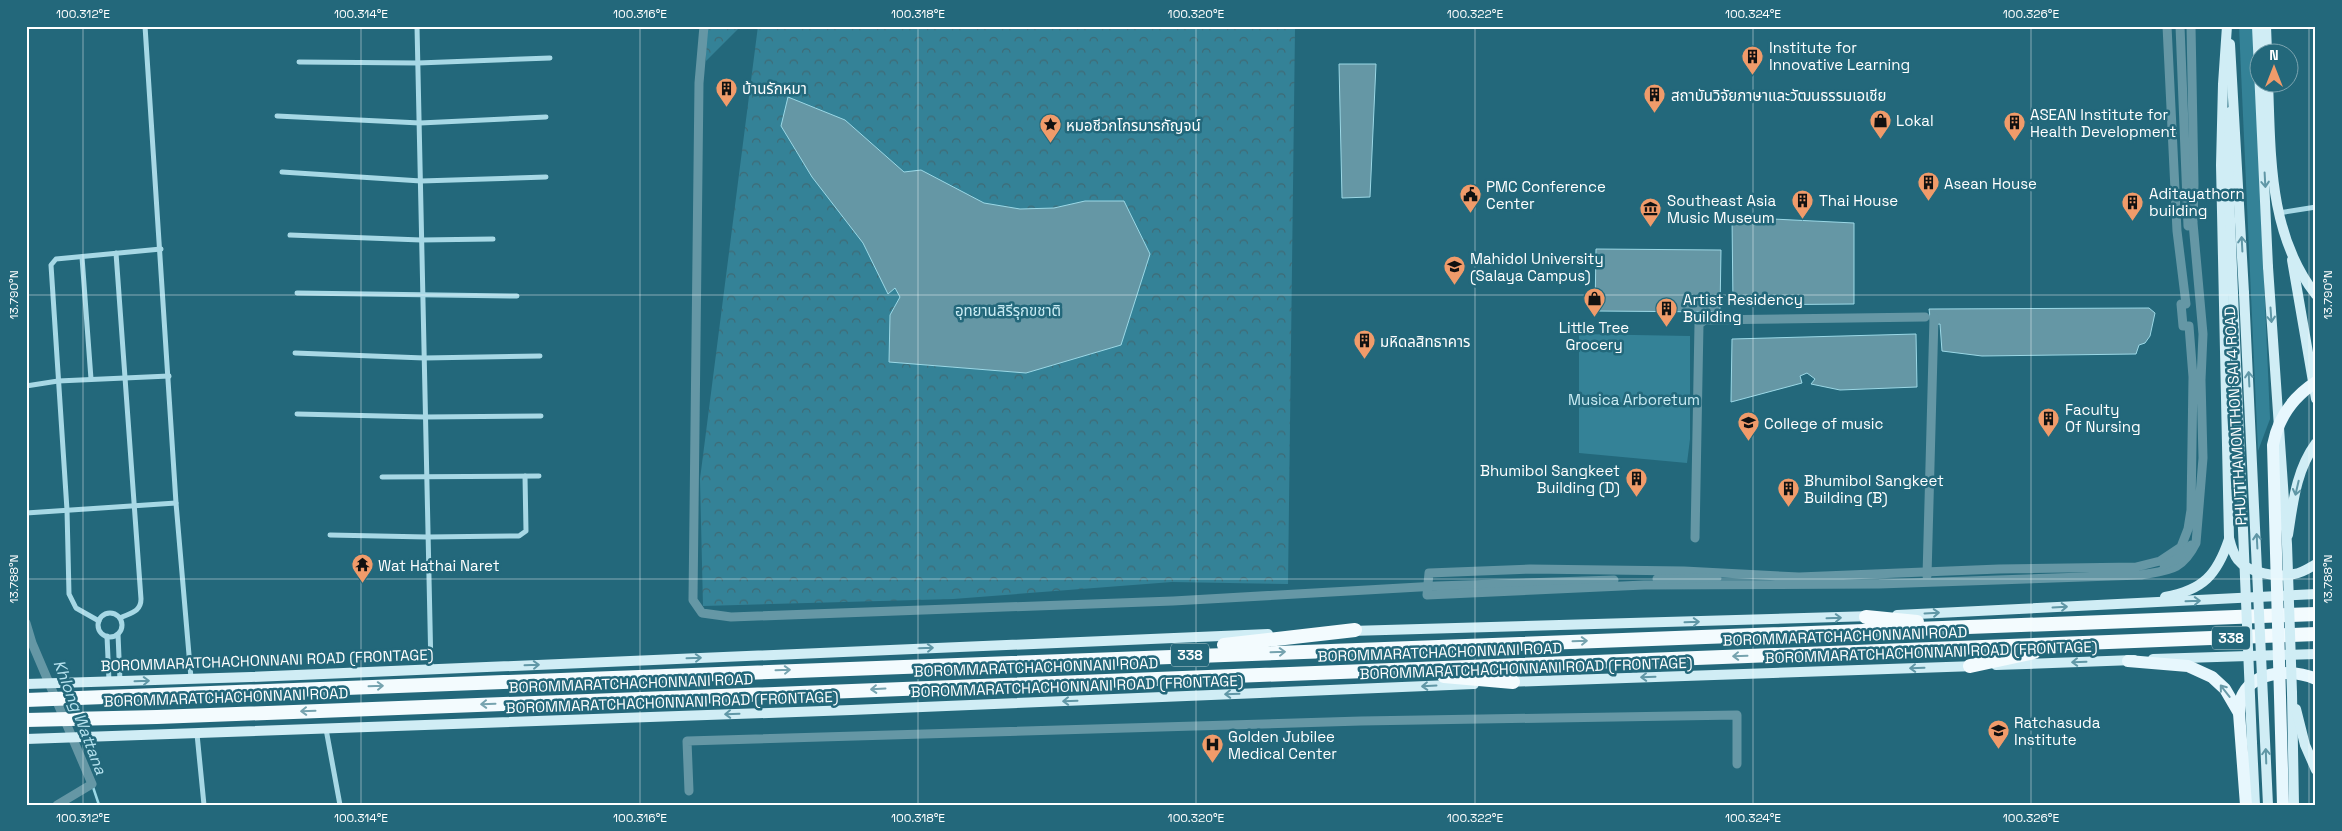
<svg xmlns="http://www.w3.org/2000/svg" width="2342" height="831" font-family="'Space Grotesk','Noto Sans Thai',sans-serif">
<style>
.green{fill:#348297}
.park{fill:url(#park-crowns)}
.water{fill:#6597a5;stroke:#9bd8e6}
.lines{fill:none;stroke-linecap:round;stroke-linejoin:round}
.stream{stroke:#9bd8e6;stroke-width:2.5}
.canal{stroke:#6597a5;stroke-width:9}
.minor{stroke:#a7d8e5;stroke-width:5}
.secondary{stroke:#d0edf5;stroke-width:10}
.primary{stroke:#e7f7fd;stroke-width:12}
.trunk{stroke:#f3fbfe;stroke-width:14}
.secondary-bridge{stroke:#d0edf5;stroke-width:10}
.primary-bridge{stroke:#e7f7fd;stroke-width:12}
.oneway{stroke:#6097a6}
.oneway2{stroke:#76a3af}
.oneway3{stroke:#689aa8}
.ticks{fill:none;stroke:#fff;stroke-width:1;stroke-opacity:0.45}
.labels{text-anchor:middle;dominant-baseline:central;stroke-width:5;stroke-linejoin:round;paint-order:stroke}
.shield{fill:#23687b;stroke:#bdd2d7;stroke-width:1}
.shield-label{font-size:14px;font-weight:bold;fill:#fff}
.poi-label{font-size:15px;fill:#fff;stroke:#23687b;text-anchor:start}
.park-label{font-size:15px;fill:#caecf4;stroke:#23687b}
.street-label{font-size:15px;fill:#fff;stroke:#23687b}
.water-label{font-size:16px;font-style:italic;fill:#b6e2ee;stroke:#23687b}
.neatline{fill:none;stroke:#fff;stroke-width:2}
.ticks-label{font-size:12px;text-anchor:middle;fill:#fff}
</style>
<defs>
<pattern id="park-crowns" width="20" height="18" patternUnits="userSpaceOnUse" patternTransform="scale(1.25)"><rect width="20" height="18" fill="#348297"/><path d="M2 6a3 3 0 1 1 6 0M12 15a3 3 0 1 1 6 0" fill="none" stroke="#3f6a75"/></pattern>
</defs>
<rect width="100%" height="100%" fill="#23687b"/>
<g class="green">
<path d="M2239 26H2253L2270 419 2258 451Z"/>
<path d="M1579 334 1690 336V439L1687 463 1579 453Z"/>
</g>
<g class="park">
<path d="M706 26H741L706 61Z"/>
<path d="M758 26 1295 28 1288 584 1172 582 953 599 703 606 700 479Z"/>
</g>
<g class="water">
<path d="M1339 64H1376L1370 197 1342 198Z"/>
<path d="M788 97 845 120 904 172 921 170 984 203 1020 209 1054 208 1085 201H1124L1150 254 1121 345 1026 373 889 362 890 315 900 297 895 288 888 294 863 243 812 177 781 126Z"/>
<path d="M1732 217 1854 223V304L1733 305Z"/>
<path d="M1596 249 1721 250 1720 312 1595 311Z"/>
<path d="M2149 308 2155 313 2150 336 2145 343 2139 345 2136 354 1982 356 1942 351 1940 324 1931 325 1929 309Z"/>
<path d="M1916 334 1917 387 1840 390 1811 384 1815 379 1807 373 1800 376 1802 383 1731 402 1732 339Z"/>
</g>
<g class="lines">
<path class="stream" d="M92 784 99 805"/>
<g class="canal">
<path d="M704 26 699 83 693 600 702 613 731 617 1173 601 1437 586 1614 580"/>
<path d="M2167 26 2177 231 2186 304H2181L2183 326H2189L2193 377 2191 510 2188 529 2181 547 2160 561 2136 567 1999 569 1799 577 1684 571 1530 569 1429 573 1427 595 1644 585 1879 584 2141 575C2169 570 2182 571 2196 543L2203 458 2201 380 2203 334 2193 223 2194 184 2191 26"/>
<path d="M2180 26 2188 226"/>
<path d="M1695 538 1699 324 1705 320 1925 317"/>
<path d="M2164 565 2179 558 2191 545"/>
<path d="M1927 576 1934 317"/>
<path d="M1657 579 1717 578"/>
<path d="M26 623 32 643 92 784 57 805"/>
<path d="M689 791 687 741 1361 721 1737 715V764"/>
</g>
<g class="minor">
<path d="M145 26 176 503 191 678"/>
<path d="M417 26 431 669"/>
<path d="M299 62 418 63 550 58"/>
<path d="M277 116 420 123 546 117"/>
<path d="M282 172 421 181 546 177"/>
<path d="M2278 213 2316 207"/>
<path d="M290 235 421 240 493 239"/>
<path d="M116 253 141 599C141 612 130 613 120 618"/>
<path d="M82 257 91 379"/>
<path d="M297 293 517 296"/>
<path d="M295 353 424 358 540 356"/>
<path d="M26 386 58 381 169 376"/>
<path d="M297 414 425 417 541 416"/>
<path d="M382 477 539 476"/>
<path d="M26 513 176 503"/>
<path d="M330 535 427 537 519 536 526 531 525 476"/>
<circle cx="110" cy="625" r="12"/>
<path d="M99 621 76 608 69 594 67 510 51 265 56 259 161 249"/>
<path d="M118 634 120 681"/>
<path d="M107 636 109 681"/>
<path d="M326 729 340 805"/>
<path d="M197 734 204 805"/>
</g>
<g class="secondary">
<path d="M2227 26 2223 84 2221 165 2229 538C2231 546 2233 554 2238 560 2248 573 2279 578 2294 574 2302 573 2309 568 2316 564"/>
<path d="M2257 26 2268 267"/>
<path d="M2266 26 2267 52"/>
<path d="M2230 44 2244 293"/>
<path d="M2268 82C2271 155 2268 234 2316 295"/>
<path d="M2230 112 2228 169 2233 293"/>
<path d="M2292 260 2316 399"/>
<path d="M2288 535C2293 503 2296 470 2316 443"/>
<path d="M2165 597C2203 590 2217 575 2229 539"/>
<path d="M1897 615 2316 594"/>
<path d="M1350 631 1873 616"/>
<path d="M2153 659 2316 654"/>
<path d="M1996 665 2134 660"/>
<path d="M1506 682 1976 666"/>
<path d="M26 684 251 677 1268 634"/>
<path d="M2292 693 2294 805"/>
<path d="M2296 709 2305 745 2316 770"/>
<path d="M26 739 851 710 1474 684"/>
<path d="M2252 743 2255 805"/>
</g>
<g class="primary">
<path d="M2128 661 2188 666 2212 677 2225 689 2239 713 2246 805"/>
<path d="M2239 713C2240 707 2240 699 2243 694 2256 670 2294 669 2316 679"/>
</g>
<g class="trunk">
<path d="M1866 617 1917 622"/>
<path d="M1224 645 1355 630"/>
<path d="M1970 666 2034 652"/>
<path d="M1444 676 1513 682"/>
<path d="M26 700 2316 614"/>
<path d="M26 720 157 717 721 696 2316 634"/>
</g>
<g class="secondary-bridge">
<path d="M2268 267 2287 544 2292 693"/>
<path d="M2233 293 2252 743"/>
<path d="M2244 293 2268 805"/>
</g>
<path class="primary-bridge" d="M2283 805 2273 445C2278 418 2293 397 2316 382"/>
</g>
<defs><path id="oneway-shaft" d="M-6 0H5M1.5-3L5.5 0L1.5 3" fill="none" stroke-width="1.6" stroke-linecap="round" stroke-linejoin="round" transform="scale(1.25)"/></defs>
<g class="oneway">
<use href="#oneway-shaft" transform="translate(2265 180) rotate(87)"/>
<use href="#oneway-shaft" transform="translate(2242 244) rotate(-93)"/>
<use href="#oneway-shaft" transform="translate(2271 315) rotate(86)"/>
<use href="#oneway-shaft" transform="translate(2249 379) rotate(-93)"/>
<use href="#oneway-shaft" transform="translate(2297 488) rotate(103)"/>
<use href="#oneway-shaft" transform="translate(2257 541) rotate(-93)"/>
<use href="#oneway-shaft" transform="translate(2193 601) rotate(-2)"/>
<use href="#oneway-shaft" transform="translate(2060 607) rotate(-3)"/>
<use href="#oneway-shaft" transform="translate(1932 613) rotate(-3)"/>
<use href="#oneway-shaft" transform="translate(1834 618) rotate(-2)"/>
<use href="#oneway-shaft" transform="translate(1692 622) rotate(-2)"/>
<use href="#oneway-shaft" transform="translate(926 648) rotate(-2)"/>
<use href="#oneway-shaft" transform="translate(694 658) rotate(-2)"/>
<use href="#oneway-shaft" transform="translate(2079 662) rotate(178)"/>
<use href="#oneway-shaft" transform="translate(532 665) rotate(-2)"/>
<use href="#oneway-shaft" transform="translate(1917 668) rotate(178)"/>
<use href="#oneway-shaft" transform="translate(1648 677) rotate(178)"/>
<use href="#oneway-shaft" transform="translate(142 681) rotate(-2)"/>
<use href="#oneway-shaft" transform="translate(1429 686) rotate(177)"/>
<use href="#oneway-shaft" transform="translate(1232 694) rotate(178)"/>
<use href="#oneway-shaft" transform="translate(1070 701) rotate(178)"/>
<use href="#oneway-shaft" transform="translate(732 714) rotate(178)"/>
<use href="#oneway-shaft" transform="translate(2266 756) rotate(-92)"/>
</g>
<g class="oneway2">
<use href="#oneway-shaft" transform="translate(1580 641) rotate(-2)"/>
<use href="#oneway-shaft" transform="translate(1278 652) rotate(-2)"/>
<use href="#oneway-shaft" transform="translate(1740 656) rotate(178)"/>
<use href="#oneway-shaft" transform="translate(783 670) rotate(-2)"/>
<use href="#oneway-shaft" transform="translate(376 686) rotate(-2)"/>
<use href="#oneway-shaft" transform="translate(878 689) rotate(177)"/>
<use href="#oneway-shaft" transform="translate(488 704) rotate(178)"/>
<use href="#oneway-shaft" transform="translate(308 711) rotate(178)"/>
</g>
<use class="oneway3" href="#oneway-shaft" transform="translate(2225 691) rotate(-128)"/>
<path class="ticks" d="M83 26V805M361 26V805M640 26V805M918 26V805M1196 26V805M1475 26V805M1753 26V805M2031 26V805M2309 26V805M26 295H2316M26 579H2316"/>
<defs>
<symbol id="building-pin" viewBox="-11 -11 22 30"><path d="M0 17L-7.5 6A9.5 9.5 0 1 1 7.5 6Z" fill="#f09b6a" stroke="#23687b"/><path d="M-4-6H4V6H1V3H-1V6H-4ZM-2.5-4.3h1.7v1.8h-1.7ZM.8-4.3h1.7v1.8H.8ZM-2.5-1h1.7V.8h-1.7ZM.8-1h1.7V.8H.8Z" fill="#111"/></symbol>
<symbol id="shop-pin" viewBox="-11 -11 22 30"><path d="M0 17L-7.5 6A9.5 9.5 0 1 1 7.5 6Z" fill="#f09b6a" stroke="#23687b"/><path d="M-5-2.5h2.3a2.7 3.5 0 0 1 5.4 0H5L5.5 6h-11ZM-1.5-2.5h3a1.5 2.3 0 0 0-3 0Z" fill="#111"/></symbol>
<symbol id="sight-pin" viewBox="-11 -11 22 30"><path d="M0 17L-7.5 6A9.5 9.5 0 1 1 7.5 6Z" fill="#f09b6a" stroke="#23687b"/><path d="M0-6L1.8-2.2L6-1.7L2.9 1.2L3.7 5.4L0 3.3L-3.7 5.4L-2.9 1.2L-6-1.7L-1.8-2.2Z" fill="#111"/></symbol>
<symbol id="civic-pin" viewBox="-11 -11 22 30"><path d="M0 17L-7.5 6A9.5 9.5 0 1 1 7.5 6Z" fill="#f09b6a" stroke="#23687b"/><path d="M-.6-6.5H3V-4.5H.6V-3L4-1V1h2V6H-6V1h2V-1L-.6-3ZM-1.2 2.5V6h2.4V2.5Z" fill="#111"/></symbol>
<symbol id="museum-pin" viewBox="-11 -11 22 30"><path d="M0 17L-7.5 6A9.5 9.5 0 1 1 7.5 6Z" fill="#f09b6a" stroke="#23687b"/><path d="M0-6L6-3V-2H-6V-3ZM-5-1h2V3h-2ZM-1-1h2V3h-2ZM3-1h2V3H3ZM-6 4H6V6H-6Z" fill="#111"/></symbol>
<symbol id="university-pin" viewBox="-11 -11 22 30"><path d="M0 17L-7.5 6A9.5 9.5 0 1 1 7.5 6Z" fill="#f09b6a" stroke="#23687b"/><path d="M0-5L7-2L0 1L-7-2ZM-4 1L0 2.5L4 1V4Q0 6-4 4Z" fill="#111"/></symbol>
<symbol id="temple-pin" viewBox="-11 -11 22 30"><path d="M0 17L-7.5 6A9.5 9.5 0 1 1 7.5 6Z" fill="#f09b6a" stroke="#23687b"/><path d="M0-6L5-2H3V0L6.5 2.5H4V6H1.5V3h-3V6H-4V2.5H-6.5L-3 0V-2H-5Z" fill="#111"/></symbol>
<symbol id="hospital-pin" viewBox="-11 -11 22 30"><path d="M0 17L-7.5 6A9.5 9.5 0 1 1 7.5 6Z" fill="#f09b6a" stroke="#23687b"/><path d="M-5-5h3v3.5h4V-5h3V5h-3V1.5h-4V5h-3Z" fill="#111"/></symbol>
</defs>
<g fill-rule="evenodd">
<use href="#building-pin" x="1740" y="44" width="25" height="34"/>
<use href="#building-pin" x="714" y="76" width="25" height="34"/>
<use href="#building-pin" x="1642" y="82" width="25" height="34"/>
<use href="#shop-pin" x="1868" y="108" width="25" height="34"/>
<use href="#building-pin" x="2002" y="110" width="25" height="34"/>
<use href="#sight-pin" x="1038" y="112" width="25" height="34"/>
<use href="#building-pin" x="1916" y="170" width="25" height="34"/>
<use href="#civic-pin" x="1458" y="182" width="25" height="34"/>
<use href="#building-pin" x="1790" y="188" width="25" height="34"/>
<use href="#building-pin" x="2120" y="190" width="25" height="34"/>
<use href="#museum-pin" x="1638" y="196" width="25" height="34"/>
<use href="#university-pin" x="1442" y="254" width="25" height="34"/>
<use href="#shop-pin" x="1582" y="286" width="25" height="34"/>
<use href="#building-pin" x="1654" y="296" width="25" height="34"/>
<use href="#building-pin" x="1352" y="328" width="25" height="34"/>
<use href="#building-pin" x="2036" y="406" width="25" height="34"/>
<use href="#university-pin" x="1736" y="410" width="25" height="34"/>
<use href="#building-pin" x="1624" y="466" width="25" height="34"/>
<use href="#building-pin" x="1776" y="476" width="25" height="34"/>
<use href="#temple-pin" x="350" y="552" width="25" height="34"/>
<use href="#university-pin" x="1986" y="718" width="25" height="34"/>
<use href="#hospital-pin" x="1200" y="732" width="25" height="34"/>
</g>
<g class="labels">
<g class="shield">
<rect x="2212" y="626.5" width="38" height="23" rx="4"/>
<rect x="1171" y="643.5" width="38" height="23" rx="4"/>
</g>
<g class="shield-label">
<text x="2231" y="638">338</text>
<text x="1190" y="655">338</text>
</g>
<g class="poi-label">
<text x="1769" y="47">Institute for<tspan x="1769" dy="17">Innovative Learning</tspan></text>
<text x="742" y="88">บ้านรักหมา</text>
<text x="1671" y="95">สถาบันวิจัยภาษาและวัฒนธรรมเอเชีย</text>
<text x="2030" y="114">ASEAN Institute for<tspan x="2030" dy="17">Health Development</tspan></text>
<text x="1896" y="120">Lokal</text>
<text x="1066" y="125">หมอชีวกโกรมารกัญจน์</text>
<text x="1944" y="183">Asean House</text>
<text x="1486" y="186">PMC Conference<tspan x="1486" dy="17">Center</tspan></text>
<text x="2149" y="193">Aditayathorn<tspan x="2149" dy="17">building</tspan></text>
<text x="1667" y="200">Southeast Asia<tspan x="1667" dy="17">Music Museum</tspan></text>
<text x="1819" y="200">Thai House</text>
<text x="1470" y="258">Mahidol University<tspan x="1470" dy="17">(Salaya Campus)</tspan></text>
<text x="1683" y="299">Artist Residency<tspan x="1683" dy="17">Building</tspan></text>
<text x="1594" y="327" text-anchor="middle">Little Tree<tspan x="1594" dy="17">Grocery</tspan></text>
<text x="1380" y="341">มหิดลสิทธาคาร</text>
<text x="2065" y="409">Faculty<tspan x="2065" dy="17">Of Nursing</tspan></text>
<text x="1764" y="423">College of music</text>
<text x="1620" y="470" text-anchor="end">Bhumibol Sangkeet<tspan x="1620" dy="17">Building (D)</tspan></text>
<text x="1804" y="480">Bhumibol Sangkeet<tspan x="1804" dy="17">Building (B)</tspan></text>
<text x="378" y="565">Wat Hathai Naret</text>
<text x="2014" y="722">Ratchasuda<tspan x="2014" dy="17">Institute</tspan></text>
<text x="1228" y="736">Golden Jubilee<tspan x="1228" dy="17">Medical Center</tspan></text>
</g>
<g class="park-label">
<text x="1008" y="310">อุทยานสิรีรุกขชาติ</text>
<text x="1634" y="399">Musica Arboretum</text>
</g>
<g class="street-label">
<text transform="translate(2235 416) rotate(-93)">PHUTTHAMONTHON SAI 4 ROAD</text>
<text transform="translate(1845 636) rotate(-2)">BOROMMARATCHACHONNANI ROAD</text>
<text transform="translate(1440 652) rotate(-2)">BOROMMARATCHACHONNANI ROAD</text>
<text transform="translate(1931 652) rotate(-2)">BOROMMARATCHACHONNANI ROAD (FRONTAGE)</text>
<text transform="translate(267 660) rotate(-2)">BOROMMARATCHACHONNANI ROAD (FRONTAGE)</text>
<text transform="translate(1036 667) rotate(-2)">BOROMMARATCHACHONNANI ROAD</text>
<text transform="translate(1526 668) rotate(-2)">BOROMMARATCHACHONNANI ROAD (FRONTAGE)</text>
<text transform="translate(631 683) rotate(-2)">BOROMMARATCHACHONNANI ROAD</text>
<text transform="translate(1077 686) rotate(-2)">BOROMMARATCHACHONNANI ROAD (FRONTAGE)</text>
<text transform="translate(226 697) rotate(-2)">BOROMMARATCHACHONNANI ROAD</text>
<text transform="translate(672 702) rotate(-2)">BOROMMARATCHACHONNANI ROAD (FRONTAGE)</text>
</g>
<g class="water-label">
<text transform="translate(80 717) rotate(69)">Khlong Wattana</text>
</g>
</g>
<rect width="2342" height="831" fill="none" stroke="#23687b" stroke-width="55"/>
<g transform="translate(2274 68)"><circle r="24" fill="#23687b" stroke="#7ba4b0"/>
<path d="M0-4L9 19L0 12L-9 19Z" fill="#f09b6a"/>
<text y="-8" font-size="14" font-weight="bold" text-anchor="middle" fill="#ffffff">N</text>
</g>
<rect x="28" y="28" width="2286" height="776" class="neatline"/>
<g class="ticks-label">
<text x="83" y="18">100.312°E</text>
<text x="361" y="18">100.314°E</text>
<text x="640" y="18">100.316°E</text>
<text x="918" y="18">100.318°E</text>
<text x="1196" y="18">100.320°E</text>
<text x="1475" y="18">100.322°E</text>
<text x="1753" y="18">100.324°E</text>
<text x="2031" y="18">100.326°E</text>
<text transform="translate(14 295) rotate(-90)" y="4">13.790°N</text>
<text transform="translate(2328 295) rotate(-90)" y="4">13.790°N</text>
<text transform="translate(14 579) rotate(-90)" y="4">13.788°N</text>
<text transform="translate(2328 579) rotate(-90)" y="4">13.788°N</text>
<text x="83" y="822">100.312°E</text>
<text x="361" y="822">100.314°E</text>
<text x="640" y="822">100.316°E</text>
<text x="918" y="822">100.318°E</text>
<text x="1196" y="822">100.320°E</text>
<text x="1475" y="822">100.322°E</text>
<text x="1753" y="822">100.324°E</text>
<text x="2031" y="822">100.326°E</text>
</g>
</svg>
